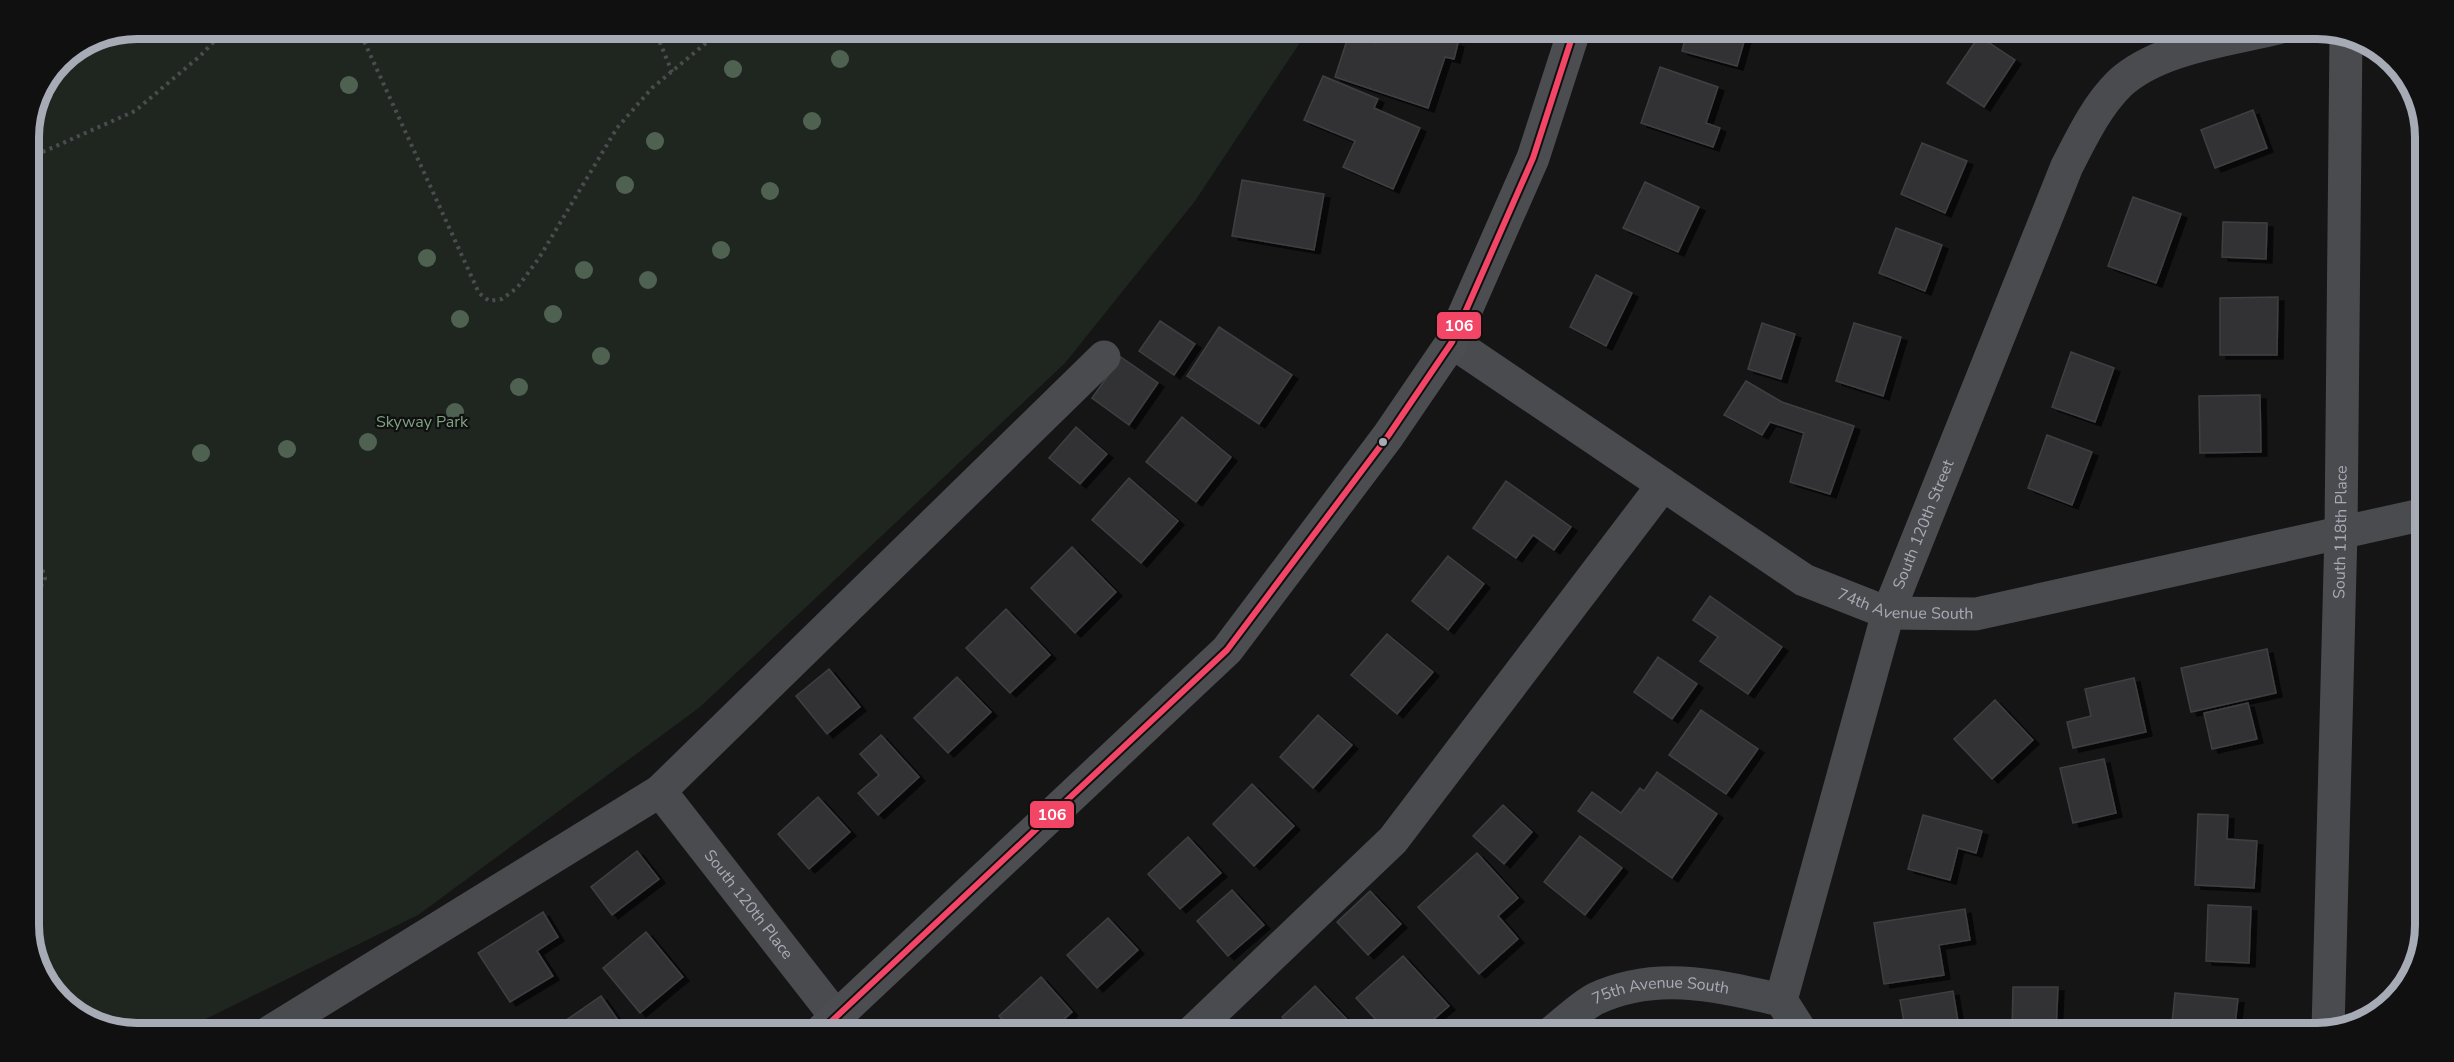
<svg xmlns="http://www.w3.org/2000/svg" width="2454" height="1062" font-family="'Nunito Sans',sans-serif">
<style>
.green{fill:#1f2620}
.building{fill:#333335;stroke:#3e3f42;stroke-width:1.5;filter:url(#shadow)}
.lines{fill:none;stroke-linecap:round;stroke-linejoin:round}
.path{stroke:#4b4c50;stroke-width:4;stroke-dasharray:3 4.5;stroke-linecap:butt}
.minor{stroke:#4a4b4e;stroke-width:33}
.major{stroke:#4c4d50;stroke-width:33}
.bus-1-casing{stroke:#101011;stroke-width:10}
.bus-1{stroke:#f34667;stroke-width:6}
.tree{fill:#4f6251}
.bus-dot{fill:#a7abb6;stroke:#101011;stroke-width:2}
.labels{text-anchor:middle;dominant-baseline:central;stroke-width:4.5;stroke-linejoin:round;paint-order:stroke}
.park-label{font-size:16px;fill:#7ea181;stroke:#101011}
.street-label{font-size:16px;fill:#a7abb6;stroke:#101011}
.rim{fill:none;stroke:#a7abb6;stroke-width:8}
.line-badge{stroke:#101011;stroke-width:2}
.badge-label{font-size:16px;text-anchor:middle;font-weight:bold;fill:#fff}
</style>
<defs>
<filter id="shadow"><feDropShadow dx="6" dy="4" stdDeviation="0" flood-color="#0009"/></filter>
</defs>
<rect width="100%" height="100%" fill="#151516"/>
<path class="green" d="M137 29V28L1309 29 1195 201 1065 363 700 707 418 915 177 1033H137L96 1025 51 991 29 932V131L61 60 96 37Z"/>
<g class="building">
<path d="M1453 28 1449 40 1458 43 1454 59 1445 57 1428 108 1335 77 1349 34 1376 43 1377 37 1385 39 1387 28Z"/>
<path d="M1688 28H1748L1737 66 1682 51Z"/>
<path d="M1979 36 2015 60 1984 107 1947 83Z"/>
<path d="M1660 67 1718 87 1706 123 1720 128 1713 147 1641 123Z"/>
<path d="M1323 76 1378 99 1374 108 1420 128 1393 189 1343 167 1355 141 1304 120Z"/>
<path d="M2253 110 2267 148 2215 168 2201 130Z"/>
<path d="M1922 143 1967 161 1945 213 1901 194Z"/>
<path d="M1242 180 1324 194 1314 250 1232 236Z"/>
<path d="M1645 182 1699 207 1678 252 1623 228Z"/>
<path d="M2133 197 2181 214 2156 283 2108 266Z"/>
<path d="M2223 222 2267 223 2266 259 2222 257Z"/>
<path d="M1896 228 1942 245 1925 291 1879 273Z"/>
<path d="M1596 275 1632 293 1606 346 1570 327Z"/>
<path d="M2278 297 2277 355H2220V298Z"/>
<path d="M1160 321 1195 344 1174 375 1139 351Z"/>
<path d="M1762 323 1795 334 1781 379 1748 369Z"/>
<path d="M1854 323 1901 337 1883 396 1836 381Z"/>
<path d="M1219 327 1292 375 1259 424 1187 376Z"/>
<path d="M2071 352 2114 368 2095 422 2052 407Z"/>
<path d="M1121 357 1158 383 1129 425 1092 398Z"/>
<path d="M1746 381 1782 402 1854 426 1830 494 1790 482 1804 433 1770 422 1762 435 1724 415Z"/>
<path d="M2260 395 2261 452 2200 453 2199 396Z"/>
<path d="M1182 417 1231 457 1196 502 1146 462Z"/>
<path d="M1076 427 1107 454 1080 484 1049 458Z"/>
<path d="M2047 435 2092 452 2072 505 2028 488Z"/>
<path d="M1129 478 1178 521 1141 563 1092 520Z"/>
<path d="M1506 481 1571 527 1554 550 1533 535 1516 558 1473 528Z"/>
<path d="M1072 547 1116 592 1075 633 1031 588Z"/>
<path d="M1448 556 1484 584 1448 630 1412 601Z"/>
<path d="M1710 596 1782 647 1748 694 1700 661 1718 637 1693 620Z"/>
<path d="M1006 609 1050 655 1010 693 966 648Z"/>
<path d="M1387 634 1433 672 1397 714 1351 675Z"/>
<path d="M2267 649 2276 693 2191 712 2181 668Z"/>
<path d="M1658 657 1697 684 1672 719 1634 692Z"/>
<path d="M829 669 860 707 827 734 796 696Z"/>
<path d="M957 677 991 712 948 753 914 718Z"/>
<path d="M2134 678 2146 732 2073 748 2067 722 2091 716 2085 689Z"/>
<path d="M1995 700 2033 740 1992 779 1954 739Z"/>
<path d="M2248 703 2257 739 2212 749 2204 713Z"/>
<path d="M1701 710 1758 749 1726 794 1669 755Z"/>
<path d="M1318 715 1352 745 1313 788 1280 757Z"/>
<path d="M881 735 919 777 878 815 858 793 879 775 860 754Z"/>
<path d="M2104 759 2116 813 2073 823 2060 768Z"/>
<path d="M1657 772 1717 814 1672 878 1578 811 1592 792 1621 813 1640 788 1644 791Z"/>
<path d="M1252 784 1294 826 1254 866 1213 824Z"/>
<path d="M818 797 850 832 809 869 778 834Z"/>
<path d="M1503 805 1532 832 1504 864 1473 836Z"/>
<path d="M2198 814 2228 815 2227 839 2257 841 2254 888 2195 885Z"/>
<path d="M1923 815 1982 831 1976 853 1958 848 1950 880 1908 869Z"/>
<path d="M1580 836 1622 868 1585 915 1544 882Z"/>
<path d="M1188 837 1221 873 1180 909 1148 874Z"/>
<path d="M637 851 659 879 612 915 591 887Z"/>
<path d="M1477 853 1518 898 1498 916 1518 939 1479 974 1418 907Z"/>
<path d="M2425 870 2426 925 2419 954Z"/>
<path d="M1232 890 1264 925 1228 956 1197 921Z"/>
<path d="M1370 891 1401 924 1368 955 1337 922Z"/>
<path d="M2208 905 2251 907 2249 963 2206 961Z"/>
<path d="M1965 909 1970 940 1939 945 1944 975 1884 984 1874 923Z"/>
<path d="M543 912 558 937 537 951 553 976 510 1002 478 953Z"/>
<path d="M1108 918 1138 950 1097 988 1067 955Z"/>
<path d="M646 932 683 977 640 1013 603 968Z"/>
<path d="M1403 956 1449 1006 1418 1033H1388L1356 998Z"/>
<path d="M1041 977 1072 1012 1049 1033H1016L999 1016Z"/>
<path d="M1315 986 1360 1033H1338L1326 1021 1312 1033H1298L1282 1017Z"/>
<path d="M2013 987H2058L2056 1033H2012Z"/>
<path d="M1953 991 1960 1033H1906L1900 1000Z"/>
<path d="M2175 993 2238 999 2234 1033H2171Z"/>
<path d="M601 996 627 1033H554L552 1030Z"/>
<path d="M365 1021 371 1033H339Z"/>
</g>
<g class="lines">
<g class="path">
<path d="M358 28 479 293 489 301 502 299 517 288 539 258 617 128 652 88 724 28"/>
<path d="M654 28 672 72"/>
<path d="M29 158 135 111 200 56 227 28"/>
<path d="M29 527 45 578 29 613"/>
</g>
<g class="minor">
<path id="s1" d="M1452 342 1804 580 1888 613 1976 614 2425 514"/>
<path id="s2" d="M660 791 837 1018"/>
<path id="s3" d="M2328 1030 2341 531 2346 34"/>
<path d="M268 1033 660 791 1104 357"/>
<path d="M1191 1033 1393 840 1663 485"/>
<path id="s4" d="M1551 1033C1564 1023 1580 1007 1595 999 1657 970 1718 986 1781 1000"/>
<path id="s5" d="M1802 1033 1781 1000 1888 613 2067 166C2082 137 2096 107 2119 84 2157 48 2228 40 2278 28"/>
</g>
<path class="major" d="M819 1033 1227 650 1388 436 1452 342 1533 158 1575 28"/>
<defs>
<path id="bus-1" d="M819 1033 1227 650 1388 436 1452 342 1533 158 1575 28"/>
</defs>
<use href="#bus-1" class="bus-1-casing"/>
<use href="#bus-1" class="bus-1"/>
</g>
<g class="tree">
<circle cx="840" cy="59" r="9"/>
<circle cx="733" cy="69" r="9"/>
<circle cx="349" cy="85" r="9"/>
<circle cx="812" cy="121" r="9"/>
<circle cx="655" cy="141" r="9"/>
<circle cx="625" cy="185" r="9"/>
<circle cx="770" cy="191" r="9"/>
<circle cx="721" cy="250" r="9"/>
<circle cx="427" cy="258" r="9"/>
<circle cx="584" cy="270" r="9"/>
<circle cx="648" cy="280" r="9"/>
<circle cx="553" cy="314" r="9"/>
<circle cx="460" cy="319" r="9"/>
<circle cx="601" cy="356" r="9"/>
<circle cx="519" cy="387" r="9"/>
<circle cx="455" cy="412" r="9"/>
<circle cx="368" cy="442" r="9"/>
<circle cx="287" cy="449" r="9"/>
<circle cx="201" cy="453" r="9"/>
</g>
<circle class="bus-dot" cx="1383" cy="442" r="5"/>
<g class="labels">
<g class="park-label">
<text x="422" y="422">Skyway Park</text>
</g>
<g class="street-label">
<text stroke="none"><textPath href="#s5" startOffset="536">South 120th Street</textPath></text>
<text stroke="none"><textPath href="#s3" startOffset="498">South 118th Place</textPath></text>
<text stroke="none"><textPath href="#s1" startOffset="531">74th Avenue South</textPath></text>
<text stroke="none"><textPath href="#s2" startOffset="144">South 120th Place</textPath></text>
<text stroke="none"><textPath href="#s4" startOffset="123">75th Avenue South</textPath></text>
</g>
</g>
<path d="M0 0H2454V1062H0ZM137 39H2317A98 98 0 0 1 2415 137V925A98 98 0 0 1 2317 1023H137A98 98 0 0 1 39 925V137A98 98 0 0 1 137 39Z" fill="#101011" fill-rule="evenodd"/>
<path class="rim" d="M137 39H2317A98 98 0 0 1 2415 137V925A98 98 0 0 1 2317 1023H137A98 98 0 0 1 39 925V137A98 98 0 0 1 137 39Z"/>
<g class="line-badge">
<rect x="1436" y="311" width="46" height="29" rx="6" fill="#f34667"/>
<rect x="1029" y="800" width="46" height="29" rx="6" fill="#f34667"/>
</g>
<g class="badge-label">
<text x="1459" y="331">106</text>
<text x="1052" y="820">106</text>
</g>
</svg>
